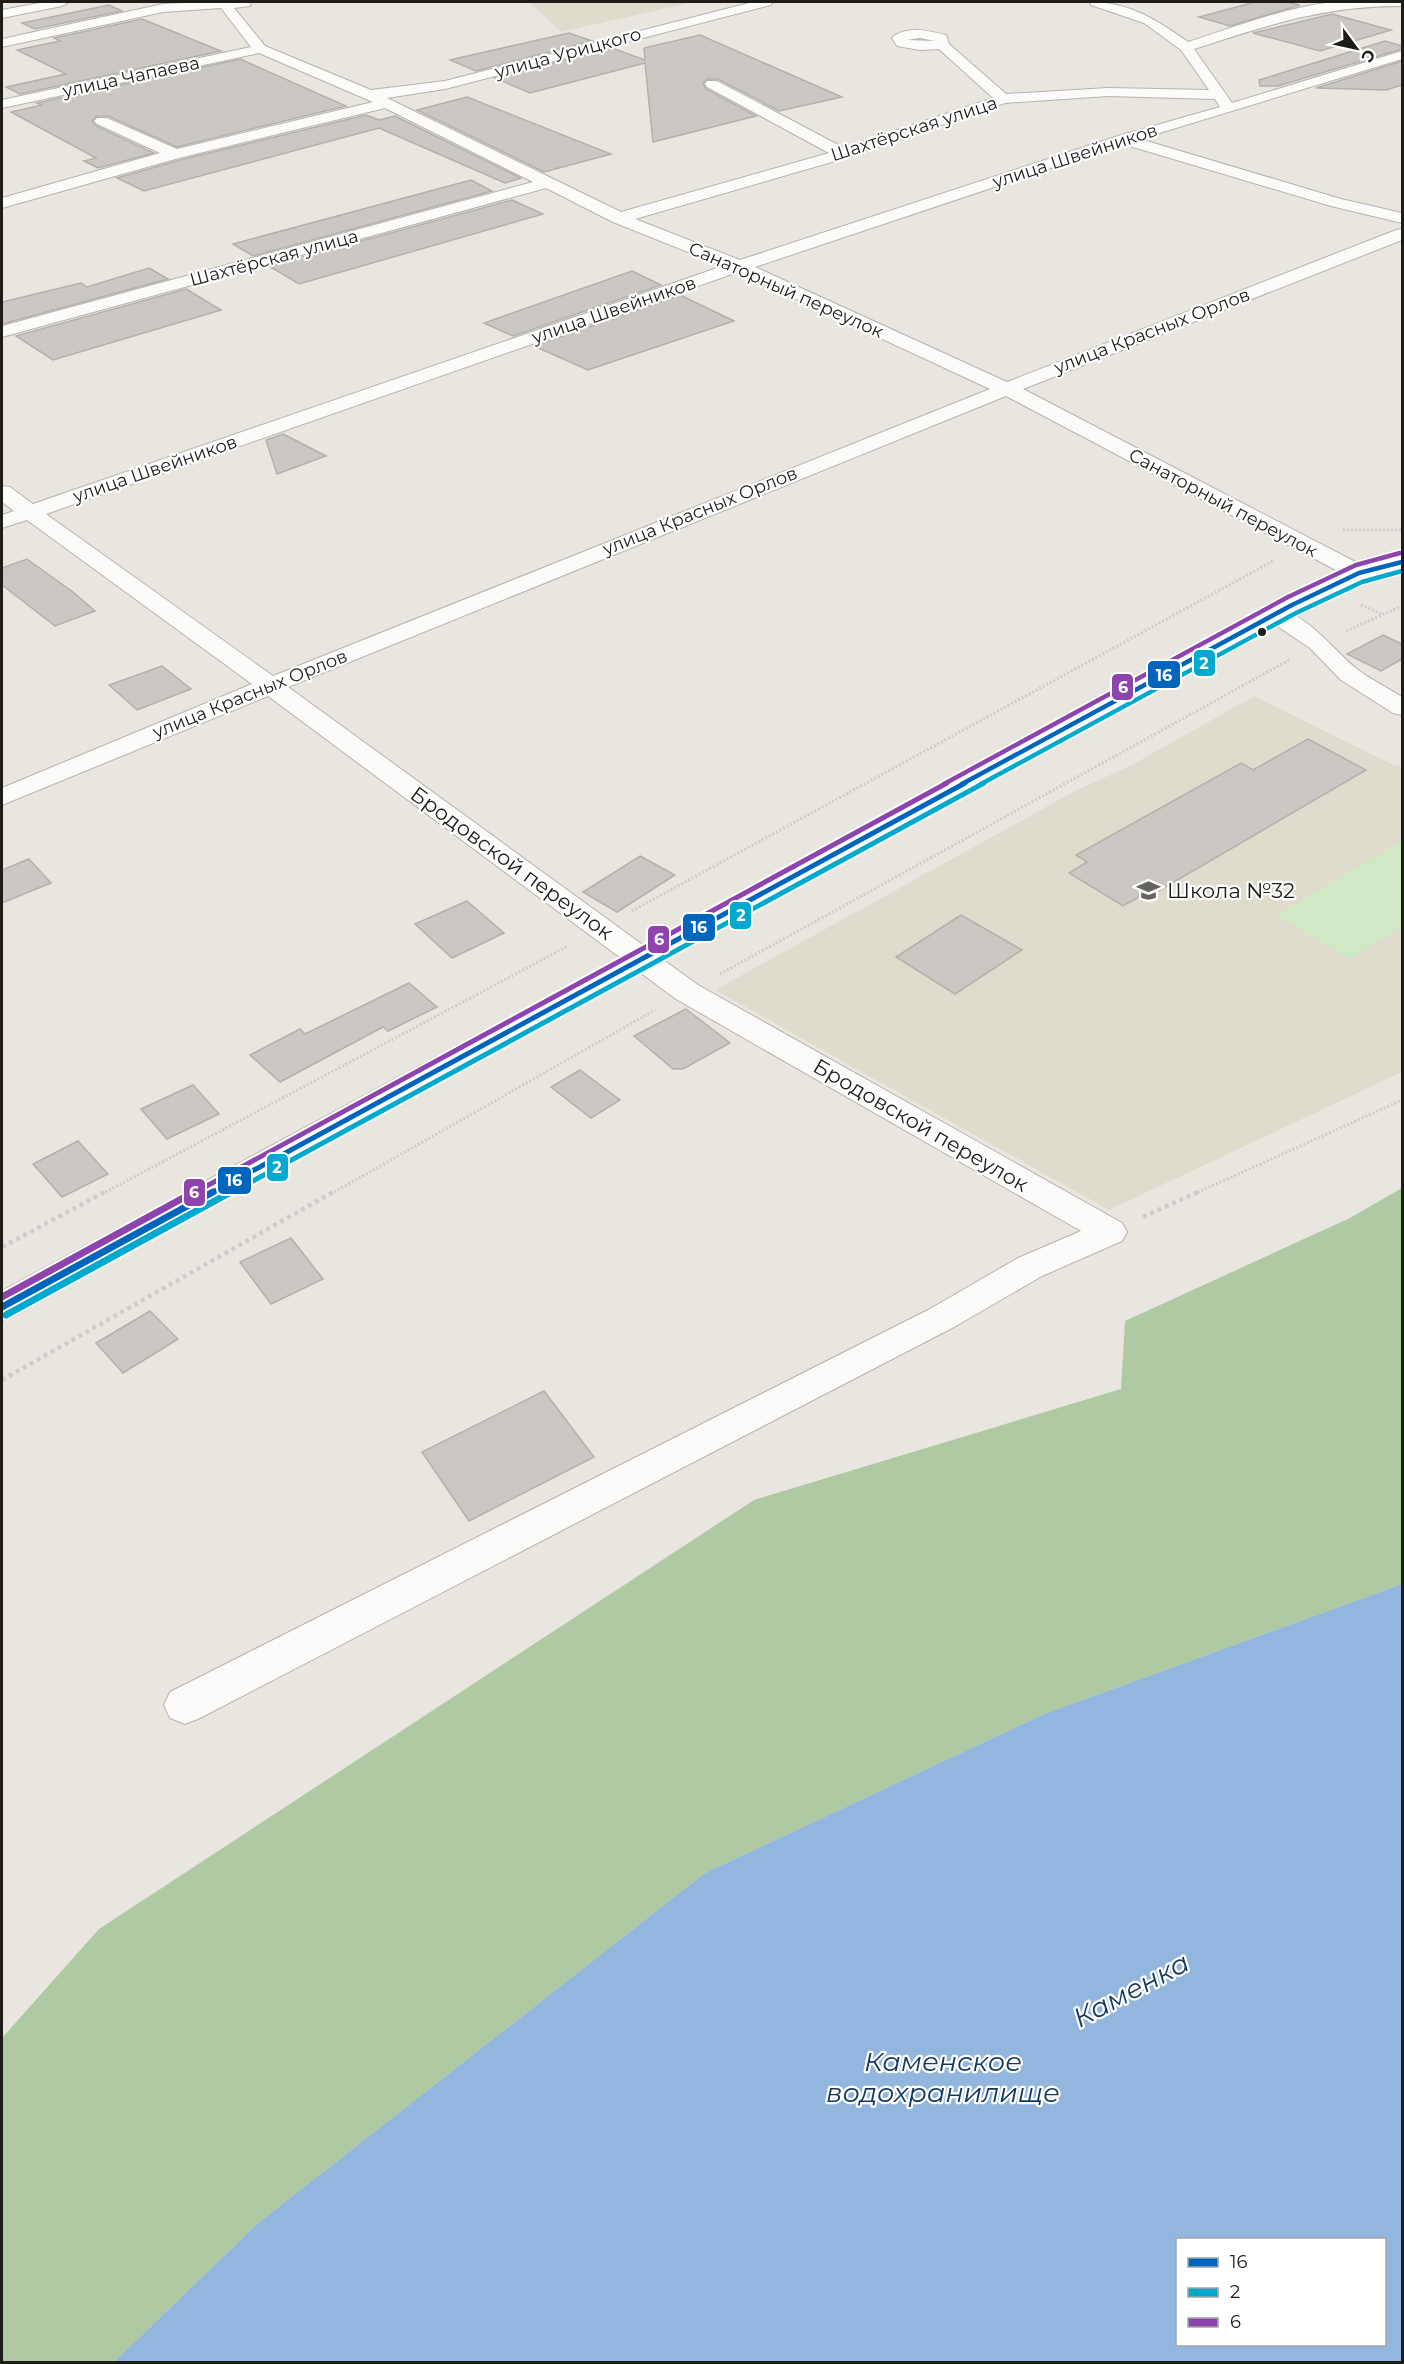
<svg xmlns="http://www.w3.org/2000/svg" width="1404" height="2364" font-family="Montserrat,sans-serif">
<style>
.built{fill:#e0dccd}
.green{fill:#d0e8c4}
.forest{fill:#afc9a2}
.water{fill:#93b6df;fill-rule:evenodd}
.building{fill:#cbc7c3;stroke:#b4b0ac;stroke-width:1.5}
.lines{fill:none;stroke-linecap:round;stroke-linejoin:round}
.minor-casing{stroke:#b5b3ae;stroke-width:2}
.major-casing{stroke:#b5b3ae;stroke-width:2}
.path-far1{stroke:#cecdcb;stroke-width:3;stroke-dasharray:2 2;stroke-linecap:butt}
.path{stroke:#cecdcb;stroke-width:4.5;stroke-dasharray:4 4;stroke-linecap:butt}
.minor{fill:#fcfbfa;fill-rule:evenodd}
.major{fill:#fcfbfa;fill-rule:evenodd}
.bus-1-far2-casing{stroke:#fff;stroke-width:8}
.bus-1-far1-casing{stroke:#fff;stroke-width:9}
.bus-1-casing{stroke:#fff;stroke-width:11}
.bus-2-far2-casing{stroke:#fff;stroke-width:8}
.bus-2-far1-casing{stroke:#fff;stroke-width:9}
.bus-2-casing{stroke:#fff;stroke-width:11}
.bus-3-far2-casing{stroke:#fff;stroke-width:8}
.bus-3-far1-casing{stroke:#fff;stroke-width:9}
.bus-3-casing{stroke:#fff;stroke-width:11}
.bus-1-far2{stroke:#0065bd;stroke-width:4.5}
.bus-1-far1{stroke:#0065bd;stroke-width:5}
.bus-1{stroke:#0065bd;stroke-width:7}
.bus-2-far2{stroke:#00a9ce;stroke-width:4.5}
.bus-2-far1{stroke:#00a9ce;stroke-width:5}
.bus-2{stroke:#00a9ce;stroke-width:7}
.bus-3-far2{stroke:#8e44ad;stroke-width:4.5}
.bus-3-far1{stroke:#8e44ad;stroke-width:5}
.bus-3{stroke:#8e44ad;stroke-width:7}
.bus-dot{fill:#1d1c17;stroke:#fff;stroke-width:2}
.labels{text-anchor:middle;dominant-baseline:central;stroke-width:4.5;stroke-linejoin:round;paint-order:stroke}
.far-street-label{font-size:18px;fill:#1d1c17;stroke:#fff}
.street-label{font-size:21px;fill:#1d1c17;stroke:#fff}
.poi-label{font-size:21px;fill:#1d1c17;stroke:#fff;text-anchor:start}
.near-water-label{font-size:27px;font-style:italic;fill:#13375f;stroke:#fff}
.line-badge{stroke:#fff;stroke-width:2}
.badge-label{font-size:16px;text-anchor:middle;font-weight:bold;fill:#fff}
</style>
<rect width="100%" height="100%" fill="#e8e6de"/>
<g class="built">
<path d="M529 2H694L561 32Z"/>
<path d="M1254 696 1391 764 1402 766V1072L1109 1210 715 990 1077 790 1132 765Z"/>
</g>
<path class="green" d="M1402 841V926L1349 959 1276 915Z"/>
<path class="forest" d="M1402 1188V1584L1044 1714 705 1873 258 2223 114 2362H2V2038L99 1929 754 1500 1121 1389 1125 1321 1350 1218Z"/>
<path class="water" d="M1402 1584V2362H114L258 2223 705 1873 1044 1714ZM1178 2240H1384V2344H1178Z"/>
<g class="building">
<path d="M1255 2H1286L1300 5 1230 26 1199 17Z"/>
<path d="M109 5 122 11 35 29 22 23Z"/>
<path d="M1332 14 1391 30 1320 51 1253 33Z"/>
<path d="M142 19 221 51 20 94 6 87 66 74 17 50 60 41 54 38Z"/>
<path d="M569 33 592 41 476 71 450 60Z"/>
<path d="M700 35 842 97 779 111 718 79H707L703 83 706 89 756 116 653 142 645 63 530 93 495 78 612 48 645 60 644 48Z"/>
<path d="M1385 41 1402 46V49L1278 86H1260L1259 80Z"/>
<path d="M240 59 346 106 177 147 108 116H97L92 121 96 126 154 153 98 168 84 161 96 158 11 112 42 105 37 103Z"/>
<path d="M1402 61V85L1386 90 1316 88Z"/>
<path d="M467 97 611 154 544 172 417 110Z"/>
<path d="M366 115 379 120 395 116 521 178 505 183 379 128 144 191 117 178 180 160Z"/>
<path d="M471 180 492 191 253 256 233 244Z"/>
<path d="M512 200 543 214 299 284 269 266Z"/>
<path d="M149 268 168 279 2 324V302L81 283 87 287Z"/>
<path d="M632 271 661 285 513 336 484 323Z"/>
<path d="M186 289 221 310 53 360 16 336Z"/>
<path d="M680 295 734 321 588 370 534 346Z"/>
<path d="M283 434 326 456 277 474 266 440Z"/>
<path d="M27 559 73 592 95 611 55 626 2 585V568Z"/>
<path d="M1383 635 1402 644V659L1381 671 1347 654Z"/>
<path d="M162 666 191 689 137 710 109 685Z"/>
<path d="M1308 739 1366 770 1143 900 1139 897 1123 906 1069 873 1087 862 1076 855 1241 763 1253 770Z"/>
<path d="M640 856 675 875 617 912 583 892Z"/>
<path d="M29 859 51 883 2 903V870Z"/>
<path d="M467 901 504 933 452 958 415 924Z"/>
<path d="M961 915 1022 950 955 994 896 957Z"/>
<path d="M409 983 437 1007 388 1031 383 1027 280 1082 250 1055 300 1029 305 1034Z"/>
<path d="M686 1009 730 1043 683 1069H673L634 1036Z"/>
<path d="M580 1070 620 1100 591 1118 551 1087Z"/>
<path d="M193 1085 219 1114 167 1139 141 1109Z"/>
<path d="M78 1141 108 1174 62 1197 33 1164Z"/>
<path d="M291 1238 323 1279 271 1304 240 1262Z"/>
<path d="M150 1311 178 1339 123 1373 96 1343Z"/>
<path d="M544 1391 594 1457 469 1521 422 1452Z"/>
</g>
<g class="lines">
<defs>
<g id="minor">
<path d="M45 2H69L62 6 2 18V10Z"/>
<path d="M205 2H251L250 6 234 8 265 46 371 90 445 81 753 2H772L771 5 445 89 387 98 621 212 829 153 707 87 705 84 707 81H717L844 148 993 98 939 49 920 50 897 46 892 38C906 25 930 31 946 35L949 44 1006 94 1108 88 1209 90 1181 50 1144 23 1091 5 1090 2C1129 2 1157 20 1188 42 1235 27 1283 8 1332 2 1355 0 1380 2 1402 2V6C1323 6 1268 25 1194 49L1232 103 1402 51V59L1140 139 1341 199 1402 213V223L1331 206 1123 144 755 267 1007 382 1396 230 1402 229V240L1023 389 1367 568 1370 573 1367 578 1359 580 1351 578 1006 396 288 687 698 985 1122 1223 1127 1232 1122 1241 1042 1276 954 1327 200 1718 185 1724 170 1718 164 1705 170 1692 930 1309 1018 1258 1081 1231 676 999 268 696 2 805V788L252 684 27 520 2 528V515L14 511 2 502V486L10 487 33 504 723 266 613 222 546 188 2 337V326L533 182 385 108 179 158 2 208V198L160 153 97 124 94 121 97 118H107L177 149 373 102 259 53 2 108V100L251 47 221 8 163 12 2 47V39L163 4ZM920 38 935 41 907 40ZM1108 96 1215 99 1220 107 1118 136 740 260 635 219 849 157 1005 103ZM738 272 990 389 273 676 46 514Z"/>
<path d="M1276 608C1310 616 1332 649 1358 670 1372 680 1388 688 1402 697V715L1393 713 1341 680 1310 648 1268 620 1264 615 1268 610Z"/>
</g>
<path id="major" d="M1402 555V569L1367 578 1300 610 650 964 14 1316 2 1320V1291L1284 600 1351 568Z"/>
</defs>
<use href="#minor" class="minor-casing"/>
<use href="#major" class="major-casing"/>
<g class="path-far1">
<path d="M1343 530H1402"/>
<path d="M1361 605 1382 614"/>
<path d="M1346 631 1402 606"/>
<path d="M632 911 1273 561"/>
<path d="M720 974 1291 659"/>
<path d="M102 1194 568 946"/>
<path d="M331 1194 655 1010"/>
<path d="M1194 1194 1402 1100"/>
</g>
<g class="path">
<path d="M1143 1217 1198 1192"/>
<path d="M2 1247 105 1192"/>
<path d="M2 1380 333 1192"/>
</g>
<use href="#minor" class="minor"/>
<use href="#major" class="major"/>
<defs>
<path id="bus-1-far2" d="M962 784 1292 605 1359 573 1402 562"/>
<path id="bus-1-far1" d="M210 1194 965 783"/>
<path id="bus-1" d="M2 1307 213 1192"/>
<path id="bus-2-far2" d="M981 784 1296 613 1362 582 1402 571"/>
<path id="bus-2-far1" d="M229 1194 984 783"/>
<path id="bus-2" d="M6 1315 231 1192"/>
<path id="bus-3-far2" d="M944 784 1288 597 1356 565 1400 553"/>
<path id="bus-3-far1" d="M192 1194 947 783"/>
<path id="bus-3" d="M2 1297 194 1192"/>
</defs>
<use href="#bus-1-far2" class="bus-1-far2-casing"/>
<use href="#bus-1-far1" class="bus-1-far1-casing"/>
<use href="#bus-1" class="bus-1-casing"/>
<use href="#bus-2-far2" class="bus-2-far2-casing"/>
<use href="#bus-2-far1" class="bus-2-far1-casing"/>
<use href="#bus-2" class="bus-2-casing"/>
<use href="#bus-3-far2" class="bus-3-far2-casing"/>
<use href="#bus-3-far1" class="bus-3-far1-casing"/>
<use href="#bus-3" class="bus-3-casing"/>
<use href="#bus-1-far2" class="bus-1-far2"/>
<use href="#bus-1-far1" class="bus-1-far1"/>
<use href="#bus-1" class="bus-1"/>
<use href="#bus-2-far2" class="bus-2-far2"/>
<use href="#bus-2-far1" class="bus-2-far1"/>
<use href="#bus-2" class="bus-2"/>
<use href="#bus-3-far2" class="bus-3-far2"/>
<use href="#bus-3-far1" class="bus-3-far1"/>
<use href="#bus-3" class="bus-3"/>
</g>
<defs>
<symbol id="school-bare" viewBox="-9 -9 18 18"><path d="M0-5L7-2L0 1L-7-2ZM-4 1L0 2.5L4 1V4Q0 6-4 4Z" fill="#64635d" stroke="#fff" stroke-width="2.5" paint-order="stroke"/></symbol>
</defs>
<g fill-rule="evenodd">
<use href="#school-bare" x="1132" y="874" width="33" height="33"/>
</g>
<circle class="bus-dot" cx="1262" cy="632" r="5"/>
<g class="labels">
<g class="far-street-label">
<text transform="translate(568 53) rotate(-15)">улица Урицкого</text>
<text transform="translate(131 77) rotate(-12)">улица Чапаева</text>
<text transform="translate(914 129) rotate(-18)">Шахтёрская улица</text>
<text transform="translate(1075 156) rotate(-18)">улица Швейников</text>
<text transform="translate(274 258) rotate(-15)">Шахтёрская улица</text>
<text transform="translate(786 290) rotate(24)">Санаторный переулок</text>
<text transform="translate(614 310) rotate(-19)">улица Швейников</text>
<text transform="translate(1152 331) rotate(-21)">улица Красных Орлов</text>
<text transform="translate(155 469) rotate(-19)">улица Швейников</text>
<text transform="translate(1223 503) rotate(28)">Санаторный переулок</text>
<text transform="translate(700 511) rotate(-22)">улица Красных Орлов</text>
<text transform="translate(250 694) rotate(-22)">улица Красных Орлов</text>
</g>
<g class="street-label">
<text transform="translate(512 863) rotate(36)">Бродовской переулок</text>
<text transform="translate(921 1125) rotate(30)">Бродовской переулок</text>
</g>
<g class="poi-label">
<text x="1167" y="890">Школа №32</text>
</g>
<g class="near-water-label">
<text transform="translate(1131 1990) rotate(-28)">Каменка</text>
<text x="943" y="2061">Каменское<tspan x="943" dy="31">водохранилище</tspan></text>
</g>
</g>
<g class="line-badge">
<rect x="1193" y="649" width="23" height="28" rx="6" fill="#00a9ce"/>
<rect x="1147" y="660" width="34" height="29" rx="6" fill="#0065bd"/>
<rect x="1111" y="673" width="23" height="28" rx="6" fill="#8e44ad"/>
<rect x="729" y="901" width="23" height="29" rx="6" fill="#00a9ce"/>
<rect x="682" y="913" width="34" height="29" rx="6" fill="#0065bd"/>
<rect x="647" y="925" width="23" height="29" rx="6" fill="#8e44ad"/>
<rect x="266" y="1153" width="23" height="29" rx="6" fill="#00a9ce"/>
<rect x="217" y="1166" width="35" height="29" rx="6" fill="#0065bd"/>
<rect x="183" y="1178" width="23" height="29" rx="6" fill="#8e44ad"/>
</g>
<g class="badge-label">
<text x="1204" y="669">2</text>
<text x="1164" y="681">16</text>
<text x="1123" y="693">6</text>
<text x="741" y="921">2</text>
<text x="699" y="933">16</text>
<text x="659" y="945">6</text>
<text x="277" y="1173">2</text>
<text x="234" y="1186">16</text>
<text x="194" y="1198">6</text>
</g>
<rect width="1404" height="2364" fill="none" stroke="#1d1c17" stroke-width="6"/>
<rect x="1176" y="2238" width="210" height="108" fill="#ffffff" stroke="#a5a4a2" stroke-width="1.5"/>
<rect x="1188" y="2258" width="30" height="9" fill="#0065bd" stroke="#a5a4a2" stroke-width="1.5"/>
<text x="1230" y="2268" font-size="18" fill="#1d1c17">16</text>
<rect x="1188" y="2288" width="30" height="9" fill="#00a9ce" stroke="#a5a4a2" stroke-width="1.5"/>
<text x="1230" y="2298" font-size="18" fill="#1d1c17">2</text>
<rect x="1188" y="2318" width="30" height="9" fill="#8e44ad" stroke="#a5a4a2" stroke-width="1.5"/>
<text x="1230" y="2328" font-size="18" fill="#1d1c17">6</text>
<g transform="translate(1356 48) rotate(123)" stroke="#ffffff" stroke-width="4.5" paint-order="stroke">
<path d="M0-4.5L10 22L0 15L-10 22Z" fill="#1d1c17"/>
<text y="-9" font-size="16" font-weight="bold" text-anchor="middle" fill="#1d1c17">С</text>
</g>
</svg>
